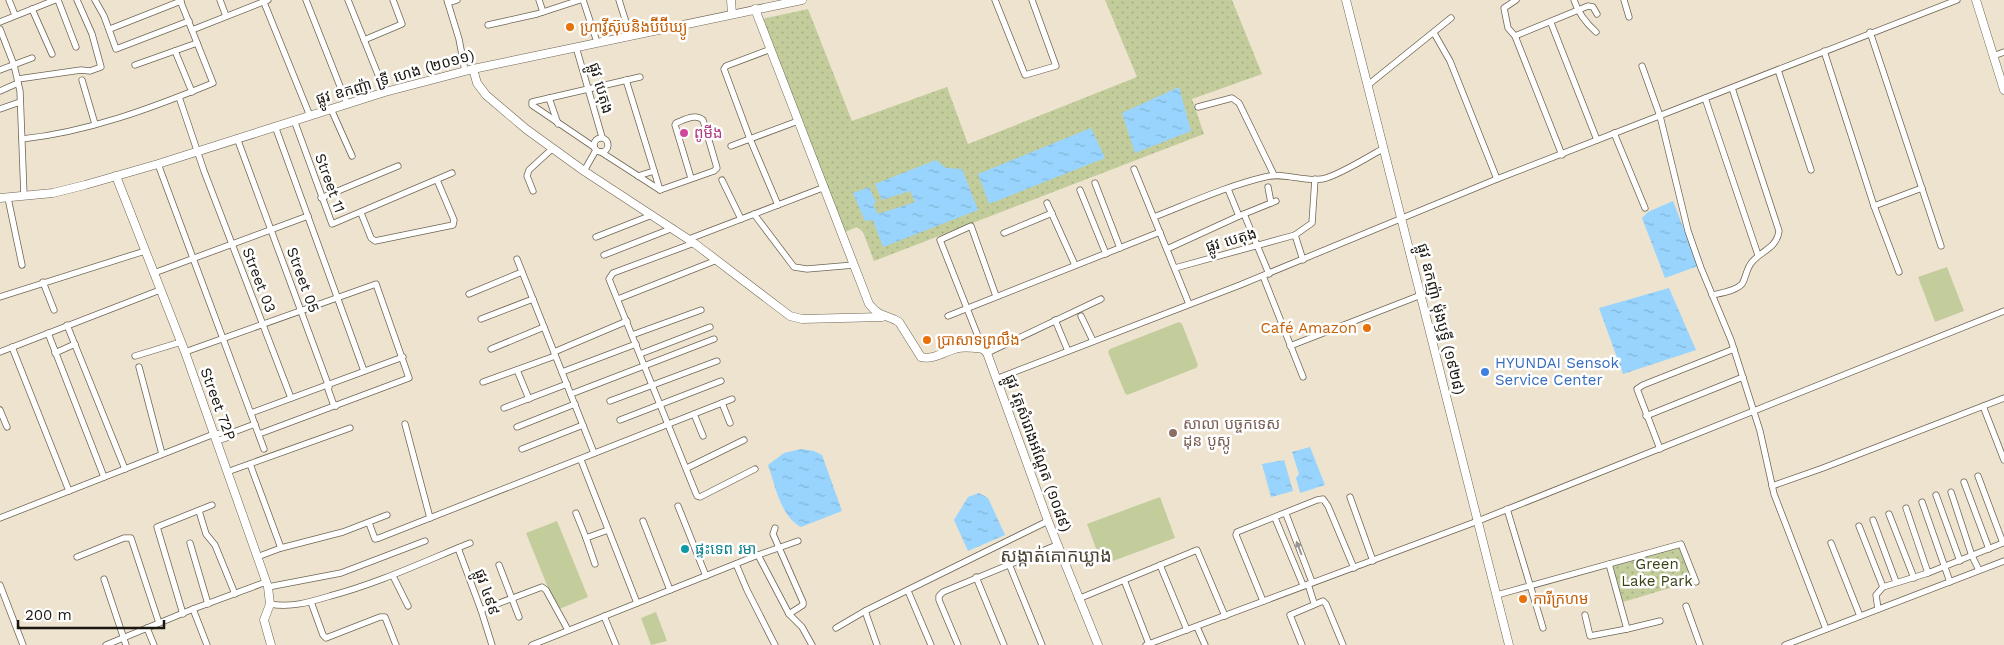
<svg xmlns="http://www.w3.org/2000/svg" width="2004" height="645" font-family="'Work Sans','Noto Sans Khmer',sans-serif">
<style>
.grass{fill:url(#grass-dots)}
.pitch{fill:#c3cd9c}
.water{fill:url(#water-ripples)}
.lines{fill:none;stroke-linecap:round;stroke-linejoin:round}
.street-casing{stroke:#6e6554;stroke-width:7}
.secondary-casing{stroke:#6e6554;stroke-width:9}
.street{stroke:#fff;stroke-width:5.5}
.secondary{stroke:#fff;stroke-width:8}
.oneway{fill:#989793}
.food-dot{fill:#e8710a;stroke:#fff;stroke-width:2}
.hotel-dot{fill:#d1479c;stroke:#fff;stroke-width:2}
.shop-dot{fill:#3f7fe0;stroke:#fff;stroke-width:2}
.education-dot{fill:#8d6e63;stroke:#fff;stroke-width:2}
.culture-dot{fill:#0f9aa8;stroke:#fff;stroke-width:2}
.labels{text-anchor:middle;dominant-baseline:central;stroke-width:5;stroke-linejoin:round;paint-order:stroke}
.food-label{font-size:15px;fill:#c56008;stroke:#fff;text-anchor:start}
.street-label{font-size:15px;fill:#1b1710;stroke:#fff}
.hotel-label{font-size:15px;fill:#b23c85;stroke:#fff;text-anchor:start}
.shop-label{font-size:15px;fill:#366cbe;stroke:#fff;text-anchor:start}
.education-label{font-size:15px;fill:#785e54;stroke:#fff;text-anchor:start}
.culture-label{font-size:15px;fill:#0d838f;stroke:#fff;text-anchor:start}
.park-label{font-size:15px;fill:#3b4214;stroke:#fff}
.quarter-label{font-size:18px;fill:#4c4333;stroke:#fff}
</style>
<defs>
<pattern id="grass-dots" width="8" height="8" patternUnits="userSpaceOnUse" patternTransform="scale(1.25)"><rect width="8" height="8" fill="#c3cd9c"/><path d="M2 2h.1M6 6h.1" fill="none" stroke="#a7af85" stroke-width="1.8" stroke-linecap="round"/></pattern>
<pattern id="water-ripples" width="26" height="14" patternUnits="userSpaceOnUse" patternTransform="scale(1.25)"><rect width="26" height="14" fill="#98d4fd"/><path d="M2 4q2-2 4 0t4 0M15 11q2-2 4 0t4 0" fill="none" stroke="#82b5d8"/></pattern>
</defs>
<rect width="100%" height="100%" fill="#ede3cf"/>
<g class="grass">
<path d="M1105 0H1232L1262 74 1192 99 1204 134 874 261 863 232 857 227 845 232 762 19 808 9 852 121 947 87 968 144 1137 77Z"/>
<path d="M1679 546 1693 581 1623 602 1613 566Z"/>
</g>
<g class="pitch">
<path d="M1947 267 1964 311 1935 322 1918 277Z"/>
<path d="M1179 322 1182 324 1198 365 1196 368 1127 395 1125 393 1108 352 1110 349Z"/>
<path d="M1160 497 1175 538 1102 565 1087 524Z"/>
<path d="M557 521 588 597 557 610 526 533Z"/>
<path d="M656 612 667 641 651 645 641 618Z"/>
</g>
<g class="water">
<path d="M1179 87 1191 131 1135 153 1122 113Z"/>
<path d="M1091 128 1105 158 989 204 978 174Z"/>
<path d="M936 160 946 168 962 169 978 210 883 247 873 220 865 221 853 193 869 187 876 202 873 204 878 214 915 202 910 191 882 200 875 184Z"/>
<path d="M1673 201 1698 266 1665 278 1642 218 1648 212Z"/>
<path d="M1669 288 1696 350 1623 374 1599 308Z"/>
<path d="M1310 447 1325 485 1300 493 1296 478 1299 474 1292 452Z"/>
<path d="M801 449 814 451 822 455 842 511 801 527C781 517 775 485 768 465L784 453Z"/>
<path d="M1284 460 1293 491 1271 497 1262 464Z"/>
<path d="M979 493 988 498 1005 535 968 551 954 520 968 497Z"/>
</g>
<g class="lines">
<defs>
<g id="street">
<path d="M9 0 15 15"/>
<path d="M58 0 76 47"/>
<path d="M95 0 104 16 116 49 189 21"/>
<path d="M220 0 226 16"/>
<path d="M263 0 310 116"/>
<path d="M306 0 347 104"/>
<path d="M348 0 385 92"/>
<path d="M447 0 459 39 465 71"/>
<path d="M539 0 543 12"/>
<path d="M583 0 597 42"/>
<path d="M619 0 630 35"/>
<path d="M995 0 1025 75 1056 66 1032 0"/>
<path d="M1516 0 1504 8 1508 28 1515 36 1562 155"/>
<path d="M1574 0C1578 13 1586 23 1596 32"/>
<path d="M1624 0 1629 17"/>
<path d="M448 3 457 0"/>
<path d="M32 9 52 54"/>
<path d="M0 22 55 0"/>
<path d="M1551 23 1597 140"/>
<path d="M488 25 537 14 580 0"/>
<path d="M0 29 14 65 20 91 24 196"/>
<path d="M110 29 181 1"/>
<path d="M192 30 268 0"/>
<path d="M1870 32 1941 246"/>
<path d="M1434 33 1450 61 1497 179"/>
<path d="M1515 36 1588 6 1593 7 1597 14"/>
<path d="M364 40 402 24 393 0"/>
<path d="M576 47 602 137"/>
<path d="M771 49 726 66 724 69 750 139 778 205"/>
<path d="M175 51 192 92"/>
<path d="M1824 51 1874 206 1899 272"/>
<path d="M1993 56 2004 52"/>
<path d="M135 65 197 43"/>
<path d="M1642 66 1660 116 1688 231 1701 268 1731 340 1760 431 1774 494 1826 629"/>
<path d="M0 70 32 58"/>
<path d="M1778 70 1811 170"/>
<path d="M18 79 81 70 90 71 101 67 92 34 77 0"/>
<path d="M82 80 95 124"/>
<path d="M626 80 660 190"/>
<path d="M1368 85 1451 18"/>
<path d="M0 91 18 83"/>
<path d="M179 97 204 171 291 398"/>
<path d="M549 98 558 124"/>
<path d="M1705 98 1758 255"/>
<path d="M1198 107 1232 98 1239 103 1274 175"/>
<path d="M0 109 20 102"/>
<path d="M331 109 352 156"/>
<path d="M294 120 332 224 452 173"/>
<path d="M275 126 364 371"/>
<path d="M1614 133 1645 208"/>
<circle cx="601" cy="145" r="7"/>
<path d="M237 138 329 387 328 389 333 403 336 406"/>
<path d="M22 139C88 132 152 108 213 83L180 0"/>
<path d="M731 146 798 121"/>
<path d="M594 147 532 105V102L640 77"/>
<path d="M601 152 660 190 714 171 717 168 703 120C695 113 684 120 676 123L675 125 691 178"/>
<path d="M158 164 264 449"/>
<path d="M1134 169 1189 304"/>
<path d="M584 171 596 150"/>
<path d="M638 176 654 171"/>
<path d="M722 180 741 219"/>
<path d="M1095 183 1120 248"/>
<path d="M1268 187 1271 203"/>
<path d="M1228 189 1239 216"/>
<path d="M1080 190 1106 254"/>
<path d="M533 191 527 176 529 170 553 148"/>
<path d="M8 198 22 265"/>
<path d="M321 198 398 166"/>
<path d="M1047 203 1075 265"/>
<path d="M1874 206 1922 188"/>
<path d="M361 213 371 238 375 241 453 225 454 220 437 180"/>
<path d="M754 214 794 267 807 269 854 265"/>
<path d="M1244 214 1269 274"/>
<path d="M1154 217C1190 203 1227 186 1265 177 1285 172 1303 182 1322 179 1336 177 1370 156 1384 148"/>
<path d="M1004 233 1052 213"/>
<path d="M596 237 652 215"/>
<path d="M689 239 825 187"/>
<path d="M694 243 613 273 609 279 697 496 700 497 755 469"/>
<path d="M1167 249 1239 216 1276 201"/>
<path d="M604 255 673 228"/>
<path d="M517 259 594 453"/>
<path d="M1303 260 1295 235 1312 223 1315 179"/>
<path d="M1175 268 1295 235"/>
<path d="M154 273 308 216"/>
<path d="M1263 276 1303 377"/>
<path d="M43 282 54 310"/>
<path d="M469 294 522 272"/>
<path d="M1712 295C1721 293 1736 291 1742 284 1746 278 1746 269 1752 262 1761 251 1777 248 1779 231L1732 88"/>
<path d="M0 297 145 251"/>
<path d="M618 299 717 260"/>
<path d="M948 316 1160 232"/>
<path d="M1081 316 1093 341"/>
<path d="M481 319 533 299"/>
<path d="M1055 320 1068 351"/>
<path d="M67 325 125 469"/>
<path d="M48 333 104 477"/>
<path d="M632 335 701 310"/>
<path d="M1290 346 1421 295"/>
<path d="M12 347 69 491"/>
<path d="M491 349 544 327"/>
<path d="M983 349 940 240 971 226 996 296"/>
<path d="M0 352 160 290"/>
<path d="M185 352 376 284 409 378 259 434"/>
<path d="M554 352 627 321"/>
<path d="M55 353 75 344"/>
<path d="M987 353 1101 299"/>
<path d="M640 354 710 327"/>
<path d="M135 356 181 342"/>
<path d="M139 367 162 454"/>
<path d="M517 370 529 399"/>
<path d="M562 372 636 344"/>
<path d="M996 379 1240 285 1497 179 1957 0"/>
<path d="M483 382 555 356"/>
<path d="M571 394 714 339"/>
<path d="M610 401 717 361"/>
<path d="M722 403 730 423"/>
<path d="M1983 406 2004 460"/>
<path d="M504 408 567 384"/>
<path d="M0 410 7 427"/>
<path d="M251 413 403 357"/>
<path d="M694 414 703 436"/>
<path d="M1646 416 1743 377"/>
<path d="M620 420 721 381"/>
<path d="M405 424 430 518"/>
<path d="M517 427 575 404"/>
<path d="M214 435 224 432 231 433"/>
<path d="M216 441 226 438 231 433 255 424"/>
<path d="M522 449 583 425"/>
<path d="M1660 449 1637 389 1643 385 1734 349"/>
<path d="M581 460 637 603"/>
<path d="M250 464 281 548"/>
<path d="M687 468 744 440"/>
<path d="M227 472 350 428"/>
<path d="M1964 482 1989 549"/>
<path d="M1772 486 1823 468 2004 398"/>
<path d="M1951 492 1972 556 1979 570"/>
<path d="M1936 495 1960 561"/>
<path d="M1350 497 1373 561"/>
<path d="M1922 502 1950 582"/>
<path d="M678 506 706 576"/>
<path d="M1906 508 1928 573"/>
<path d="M1507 509 1543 628"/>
<path d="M199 511 206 534 215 545 235 594"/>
<path d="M576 513 586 538 608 530"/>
<path d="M1286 514 1312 582"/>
<path d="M1889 514 1914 578"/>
<path d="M0 518 214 434"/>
<path d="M1275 518 1303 585"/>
<path d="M1873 520 1896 582"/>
<path d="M643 521 670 590"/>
<path d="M369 523 375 539 379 538 732 399"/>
<path d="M1859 526 1883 587"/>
<path d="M775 528 773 534 803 602V605L789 614"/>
<path d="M586 538 595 564"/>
<path d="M190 543 208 604"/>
<path d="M1831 543 1860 616"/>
<path d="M458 548 481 610 492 645"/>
<path d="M758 555 789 614 802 627 812 645"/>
<path d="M77 557 124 538H131L159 623"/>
<path d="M257 557 281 548 343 532 387 515"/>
<path d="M736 564 747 590 775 645"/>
<path d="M1009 564 1042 645"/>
<path d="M1609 564 1627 629 1660 621"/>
<path d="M499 565 519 617"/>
<path d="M1160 565 1187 630"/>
<path d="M393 576 408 606"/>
<path d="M976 577 1004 645"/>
<path d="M104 579 126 645"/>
<path d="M1124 580 1149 644"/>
<path d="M1308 584 1314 603"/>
<path d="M0 585 23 645"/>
<path d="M268 587 341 573 425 541"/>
<path d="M908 591 931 645"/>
<path d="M1497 595 1681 544 1696 582"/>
<path d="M1078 599 1197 550 1225 616"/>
<path d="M1263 601 1236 535 1237 532 1317 500 1323 499 1328 506 1354 568"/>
<path d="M311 602 323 635 326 638 380 617H385L396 645"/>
<path d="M270 604C291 608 310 602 330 596 379 583 423 562 470 543"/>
<path d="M1686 606 1700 645"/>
<path d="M193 609 207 645"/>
<path d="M1878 609 1876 595 1883 587 1928 573 2003 543 1978 476"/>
<path d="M481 610 542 587 546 590 568 630"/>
<path d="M865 611 877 645"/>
<path d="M183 614 157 527 212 505"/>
<path d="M1585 615 1590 636 1627 629"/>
<path d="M604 616 616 645"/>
<path d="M1197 627 1205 645"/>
<path d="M147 628 154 645"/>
<path d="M836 628 865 611 1048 521"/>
<path d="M106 645 193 609 266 582"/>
<path d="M532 645 758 555 798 541"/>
<path d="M958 645 939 600V596L943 592 1057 545"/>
<path d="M1146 645 1478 521 2004 311"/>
<path d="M1302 645 1290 615 1323 601 1326 604 1343 645"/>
<path d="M1785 645 2004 561"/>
</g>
<g id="secondary">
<path d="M731 0 732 14"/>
<path d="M1346 0 1509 645"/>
<path d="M1976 0 2004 90"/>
<path d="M755 9 869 304C880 318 886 314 899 322L921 357C934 360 943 352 955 349 964 346 975 348 983 349L987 353 1048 521 1098 645"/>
<path d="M473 69 477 83 486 95 526 129 584 171 694 243 790 316 802 319 882 317"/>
<path d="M116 176 185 352 268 587 270 604 264 620 271 645"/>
<path d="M0 198 53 193 85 185 158 164 385 92 473 69 802 0"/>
</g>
</defs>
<use href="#street" class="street-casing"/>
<use href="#secondary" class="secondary-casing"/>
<use href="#street" class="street"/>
<use href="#secondary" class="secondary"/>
</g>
<defs><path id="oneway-solid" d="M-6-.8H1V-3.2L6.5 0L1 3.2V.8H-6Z" transform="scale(1.25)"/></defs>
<use class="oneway" href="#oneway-solid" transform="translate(1299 548) rotate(-111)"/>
<g class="food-dot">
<circle cx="570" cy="27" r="5"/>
<circle cx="1367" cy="328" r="5"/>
<circle cx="927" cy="340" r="5"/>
<circle cx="1523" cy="599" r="5"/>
</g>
<circle class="hotel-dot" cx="684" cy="133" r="5"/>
<circle class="shop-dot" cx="1485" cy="372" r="5"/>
<circle class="education-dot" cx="1173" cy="433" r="5"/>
<circle class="culture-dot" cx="685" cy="549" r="5"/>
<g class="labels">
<g class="food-label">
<text x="580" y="27">ហ្រាវ្វីស៊ុបនិងប៊ីប៊ីឃ្យូ</text>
<text x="1357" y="328" text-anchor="end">Café Amazon</text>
<text x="937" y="340">ប្រាសាទព្រលឹង</text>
<text x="1533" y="599">ការីក្រហម</text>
</g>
<g class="street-label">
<text transform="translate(395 77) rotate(-16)">ផ្លូវ ឧកញ៉ា ទ្រី ហេង (២០១១)</text>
<text transform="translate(601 88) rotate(74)">ផ្លូវ បេតុង</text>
<text transform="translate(330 183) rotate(70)">Street 11</text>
<text transform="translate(1231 240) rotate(-16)">ផ្លូវ បេតុង</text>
<text transform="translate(259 280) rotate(69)">Street 03</text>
<text transform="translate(303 280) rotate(70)">Street 05</text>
<text transform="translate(1441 319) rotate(76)">ផ្លូវ ឧកញ៉ា ម៉ុងឫទ្ធី (១៩២៨)</text>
<text transform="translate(218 404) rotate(70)">Street 72P</text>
<text transform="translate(1038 453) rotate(70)">ផ្លូវ វត្តសំរោងអណ្ដែត (១០៨៩)</text>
<text transform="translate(487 592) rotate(71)">ផ្លូវ ៤៩៩</text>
</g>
<g class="hotel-label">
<text x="694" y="133">ពូមីង</text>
</g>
<g class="shop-label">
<text x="1495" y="363">HYUNDAI Sensok<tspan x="1495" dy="17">Service Center</tspan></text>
</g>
<g class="education-label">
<text x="1183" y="424">សាលា បច្ចកទេស<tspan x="1183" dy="17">ដុន បូស្កូ</tspan></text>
</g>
<g class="culture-label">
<text x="695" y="549">ផ្ទះទេព រមា</text>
</g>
<g class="park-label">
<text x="1657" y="564">Green<tspan x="1657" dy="17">Lake Park</tspan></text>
</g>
<g class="quarter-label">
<text x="1056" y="555">សង្កាត់គោកឃ្លាង</text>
</g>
</g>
<path d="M18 620v8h146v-8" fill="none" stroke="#1b1710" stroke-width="2.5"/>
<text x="25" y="620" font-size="15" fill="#1b1710" stroke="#ffffff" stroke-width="4" paint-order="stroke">200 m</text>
</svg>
